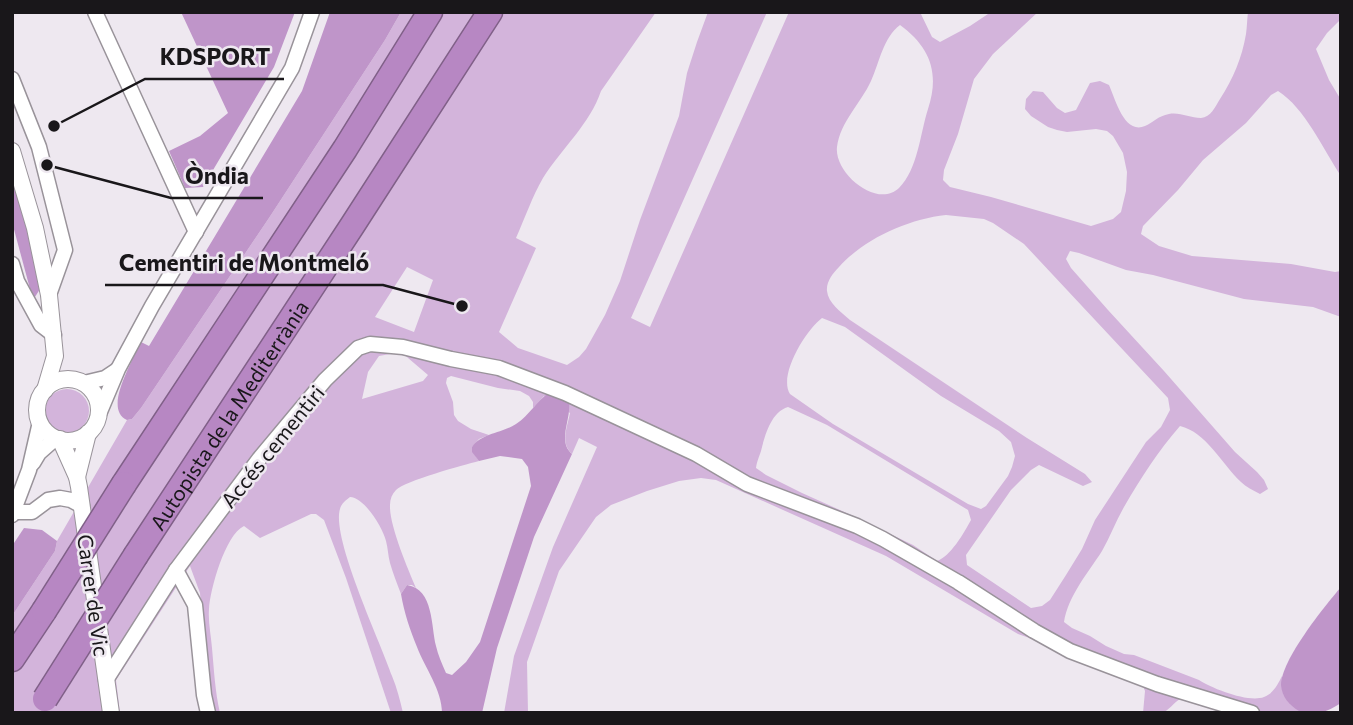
<svg xmlns="http://www.w3.org/2000/svg" width="1353" height="725" font-family="Commissioner,sans-serif">
<style>
.green{fill:#d3b4db;fill-rule:evenodd}
.forest{fill:#bf95c9}
.lines{fill:none;stroke-linecap:round;stroke-linejoin:round}
.minor-casing{stroke:#99939a;stroke-width:17}
.tertiary-casing{stroke:#99939a;stroke-width:18}
.motorway-casing{stroke:#806088;stroke-width:27}
.minor{stroke:#fff;stroke-width:14}
.tertiary{stroke:#fff;stroke-width:16}
.motorway{stroke:#b787c3;stroke-width:24}
.motorway-bridge-casing{stroke:#806088;stroke-width:27;stroke-linecap:butt}
.motorway-bridge{stroke:#b787c3;stroke-width:24}
.labels{text-anchor:middle;dominant-baseline:central;stroke-width:5;stroke-linejoin:round;paint-order:stroke}
.street-label{font-size:21px;fill:#19171a;stroke:#eee8f0}
.leader{fill:none;stroke:#19171a;stroke-width:2.5}
.callout-dot{fill:#19171a;stroke:#eee8f0;stroke-width:2.5}
.callout-label{font-size:23px;text-anchor:middle;font-weight:bold;fill:#19171a;stroke:#eee8f0;stroke-width:5;stroke-linejoin:round;paint-order:stroke}
</style>
<rect width="100%" height="100%" fill="#eee8f0"/>
<g class="green">
<path d="M401 12H656L601 91C590 124 562 148 543 178 532 197 525 218 516 238L536 248 499 332 518 348 567 365 579 357 586 349 605 315 620 281 640 220 679 116 687 73 697 42 708 12H767L631 318 650 327 789 12H920L932 37 940 42 970 26 991 12H1038L993 54 974 79 958 134 944 170 943 180 950 187 991 197 1091 226 1113 219 1121 212 1126 191 1127 172 1123 153 1113 136 1107 131 1096 129 1067 132 1057 130 1048 127 1031 116 1025 109 1026 99 1033 91 1043 92 1057 108 1065 113 1076 110 1090 83 1100 81 1109 85C1115 98 1124 135 1145 126 1154 122 1158 116 1169 114 1180 112 1190 118 1201 118 1211 117 1215 107 1220 99 1233 79 1242 58 1246 34 1247 27 1247 20 1248 12H1341V19L1327 33 1316 49 1329 80 1341 100V176C1323 149 1305 108 1278 91L1271 95 1246 123 1203 160 1178 190 1143 226 1141 234 1159 246 1192 256 1291 264 1335 272 1341 271V317L1313 307 1244 299 1153 275 1126 270 1079 253 1070 251 1066 259 1071 268 1108 310 1164 371 1235 452 1257 472 1264 480 1268 489 1260 494C1253 490 1246 487 1241 482 1222 464 1206 432 1180 426 1159 450 1140 479 1124 507 1116 521 1110 537 1102 551 1088 573 1068 596 1064 622L1072 628 1090 636 1106 646 1124 654 1134 655 1199 680C1213 689 1249 703 1264 697 1273 694 1278 684 1282 676 1281 695 1288 703 1303 713H1230L1180 699C1174 702 1169 711 1161 713 1156 714 1149 713 1143 713L1145 691 1143 686 1135 682 1128 681 1041 642 1018 634 886 556 716 480 701 478 679 481 647 491 611 505 596 517 559 571 527 662 528 713H504L514 656 553 547 597 447 579 438 572 454C560 443 567 428 570 413L544 396 533 408V402L529 396 520 391 498 388 451 376 447 378 446 383 453 402 454 415 458 421 471 429 489 435 479 439 472 447 473 452 479 461C463 465 405 481 396 490 392 494 390 499 390 505 389 525 408 569 416 588L412 585H407L401 594C397 584 393 573 390 563 388 556 388 548 386 541 383 528 364 497 350 497 346 500 341 504 340 509 331 538 381 643 392 676 397 688 400 700 403 713H391L346 578 324 520 316 514H311L260 538 244 526C225 535 210 590 209 609 208 622 211 635 212 648 214 670 215 691 220 713H212L209 697 200 593 190 566 116 680 120 713H12V616L55 551 57 541 127 420 132 419 141 408 269 218 385 40ZM900 25C930 47 940 73 928 109 920 134 918 169 899 188 877 209 834 173 837 147 840 122 861 103 871 81 880 61 883 38 900 25ZM946 215 984 219 993 223 1024 244 1168 398 1170 410 1161 427 1146 442 1095 520 1082 549 1066 575 1050 600 1042 606 1031 608 967 565 966 555 1011 490 1031 470 1039 465 1083 486 1092 482 1085 474 1027 438 850 320C841 312 828 303 827 291 826 282 833 273 839 267 864 239 908 219 946 215ZM407 267 433 280 414 332 375 317ZM822 318 845 327 941 396 999 431 1011 442 1015 456 1012 467 1008 476 986 506 981 509 968 504 833 424 790 394C778 375 806 330 822 318ZM401 352 428 375 423 381 362 399 368 372 379 356ZM788 407 827 425 968 510 971 520C964 533 950 557 937 561L913 545 851 515 802 493 766 475 756 468C757 461 759 457 761 451 765 435 771 412 788 407Z"/>
<circle cx="67" cy="411" r="22"/>
</g>
<g class="forest">
<path d="M181 12H295L274 67 203 187 185 188 169 151 200 136 228 113Z"/>
<path d="M330 12H401L385 40 269 218 141 408 132 419 127 420C103 409 132 364 138 346L141 342 149 346 302 91Z"/>
<path d="M12 165 44 283 33 300 12 222Z"/>
<path d="M549 393 569 403C571 421 557 441 572 454L534 537 497 648 482 713H442C442 690 425 668 417 647 410 630 404 612 401 594L407 585C434 589 431 627 436 646 438 655 442 664 446 673L452 675 466 662 480 642 531 486 528 467 522 459 500 456 479 461 472 452V447C482 433 503 433 516 424 530 415 536 401 549 393Z"/>
<path d="M24 528 42 530 57 541 55 551 12 616V546Z"/>
<path d="M1341 587V703C1329 711 1313 718 1299 711 1289 705 1282 697 1281 685 1281 660 1324 607 1341 587Z"/>
</g>
<g class="lines">
<defs>
<g id="minor">
<path d="M95 12 196 232"/>
<path d="M12 79 39 147 65 250 49 295"/>
<path d="M12 264 17 281 41 325 54 335"/>
<path d="M84 383 105 378 117 370"/>
<path d="M99 414 118 369 152 306 292 68 312 12"/>
<path d="M33 463 39 453 56 438"/>
<path d="M14 512H32L48 500 60 498 71 500 82 506"/>
<path d="M12 515 29 470 40 422"/>
<path d="M176 570 195 605 204 695 208 713"/>
<path d="M106 680 176 570 259 459 325 380 358 348 370 344 403 347 451 359 499 368 565 393 696 454 747 484 857 526 883 539 958 582 1034 631 1070 651 1157 684 1252 713"/>
</g>
<g id="tertiary">
<path d="M12 151 35 228 49 295 55 356 45 390"/>
<circle cx="68" cy="410" r="31"/>
<path d="M60 439 77 477 79 487 111 713"/>
<path d="M77 477 88 433"/>
</g>
<g id="motorway">
<path d="M124 484 345 149 430 12"/>
<path id="s1" d="M136 555 352 226 490 12"/>
<path d="M12 659 44 611"/>
</g>
</defs>
<use href="#minor" class="minor-casing"/>
<use href="#tertiary" class="tertiary-casing"/>
<use href="#motorway" class="motorway-casing"/>
<use href="#minor" class="minor"/>
<use href="#tertiary" class="tertiary"/>
<use href="#motorway" class="motorway"/>
<defs>
<g id="motorway-bridge">
<path d="M44 611 124 484"/>
<path d="M45 699 136 555"/>
</g>
</defs>
<use href="#motorway-bridge" class="motorway-bridge-casing"/>
<use href="#motorway-bridge" class="motorway-bridge"/>
</g>
<g class="labels">
<g class="street-label">
<text stroke="none"><textPath href="#s1" startOffset="168">Autopista de la Mediterrània</textPath></text>
<text transform="translate(272 446) rotate(-51)">Accés cementiri</text>
<text transform="translate(94 595) rotate(82)">Carrer de Vic</text>
</g>
</g>
<path class="leader" d="M54 126L145 79H284M47 165L171 198H263M462 306L383 285H105"/>
<g class="callout-dot">
<circle cx="54" cy="126" r="7"/>
<circle cx="47" cy="165" r="7"/>
<circle cx="462" cy="306" r="7"/>
</g>
<g class="callout-label">
<text x="215" y="65">KDSPORT</text>
<text x="217" y="184">Òndia</text>
<text x="244" y="271">Cementiri de Montmeló</text>
</g>
<rect width="1353" height="725" fill="none" stroke="#19171a" stroke-width="28"/>
</svg>
